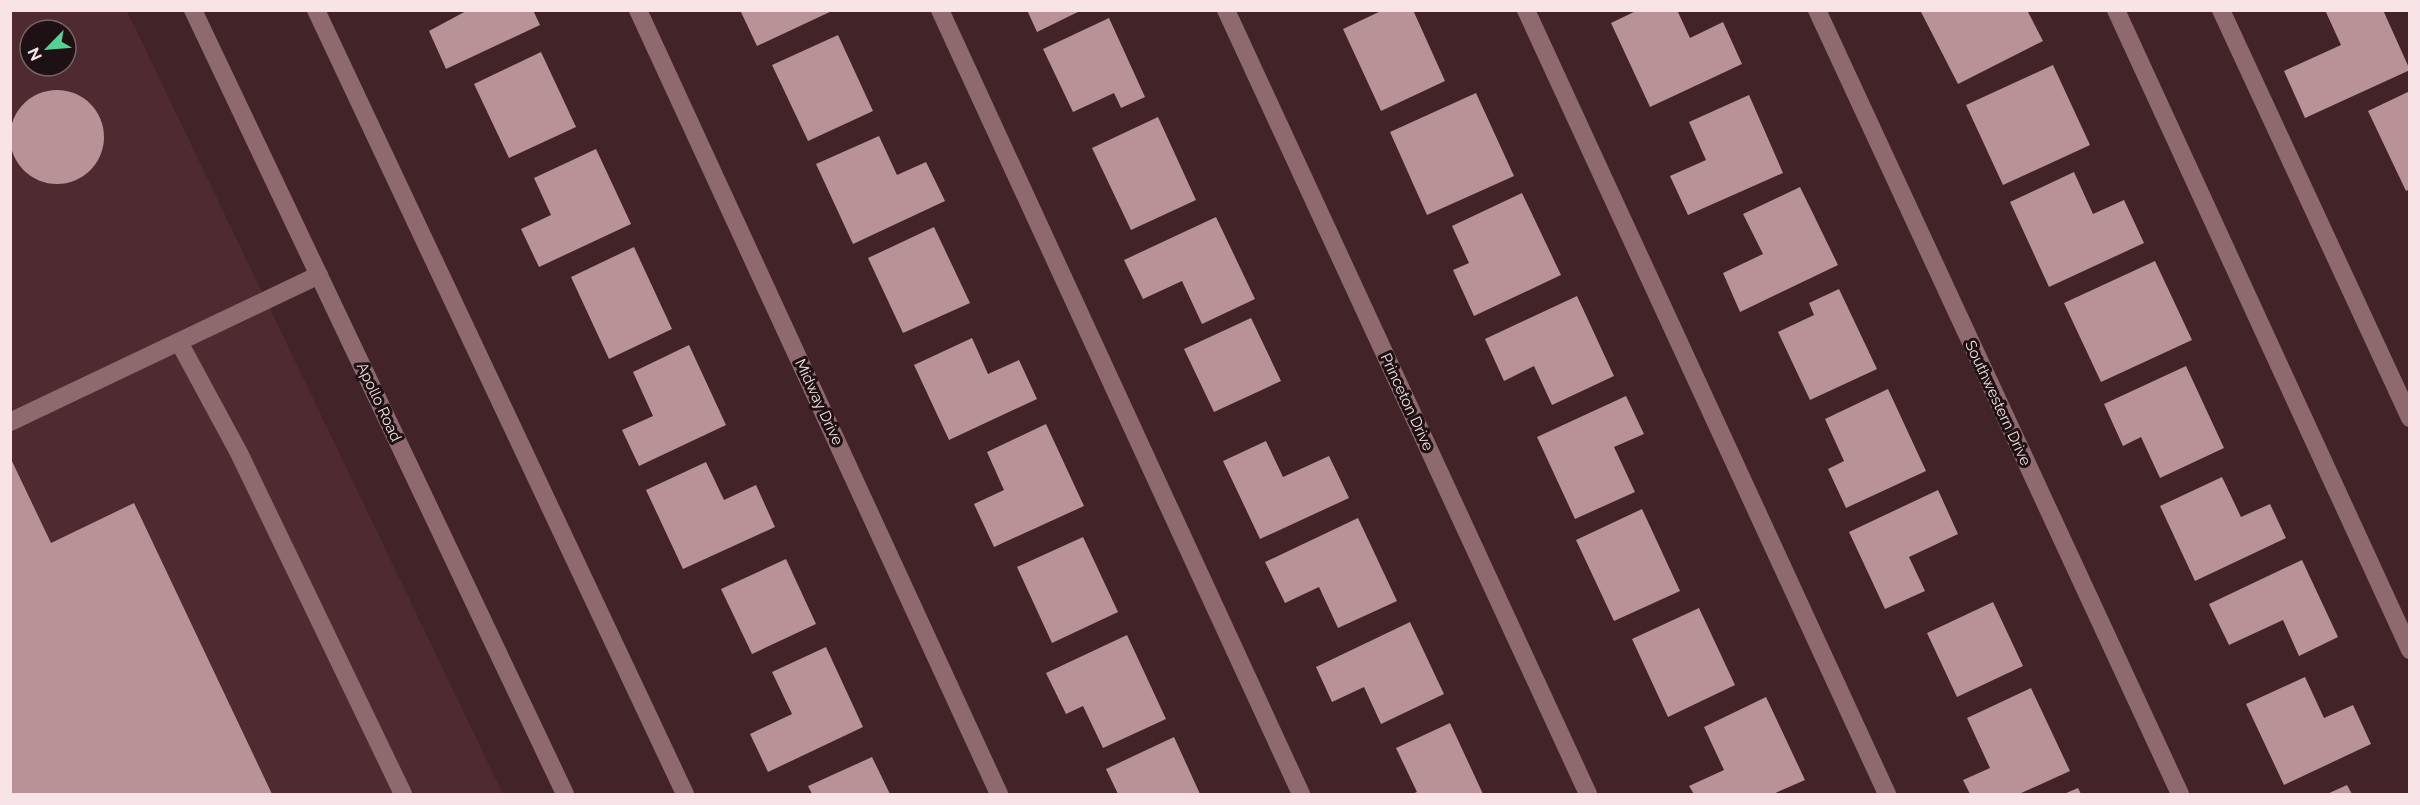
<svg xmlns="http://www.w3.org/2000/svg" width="2420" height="805" font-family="Raleway,sans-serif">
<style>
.built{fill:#4f2a30;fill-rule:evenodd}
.building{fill:#b99297}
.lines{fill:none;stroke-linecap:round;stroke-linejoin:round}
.minor{stroke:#8e6a6f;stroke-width:18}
.labels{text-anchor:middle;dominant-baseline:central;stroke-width:6;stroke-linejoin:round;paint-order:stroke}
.street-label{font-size:15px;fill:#f8e3e6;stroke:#1e1113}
</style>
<rect width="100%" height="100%" fill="#412328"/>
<path class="built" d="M10 11H127L503 794H11ZM30 30H66V66H30Z"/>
<g class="building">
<path d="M468 10H533L540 25 446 69 429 31Z"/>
<path d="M740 10H834L757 46Z"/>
<path d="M1027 10H1082L1037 32Z"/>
<path d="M1383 10H1413L1445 81 1381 111 1343 29Z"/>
<path d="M1638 10H1677L1690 38 1723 22 1742 64 1650 107 1611 23Z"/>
<path d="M1920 10H2027L2043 41 1958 84Z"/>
<path d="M2325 10H2383L2410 70 2305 118 2284 71 2341 45Z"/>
<path d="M1109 18 1145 97 1121 108 1114 93 1073 112 1043 49Z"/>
<path d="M838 35 873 111 808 141 772 65Z"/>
<path d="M541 52 576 127 509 158 474 84Z"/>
<path d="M2053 65 2090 145 2003 185 1966 105Z"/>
<circle cx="57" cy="137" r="47"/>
<path d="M2410 91V189L2406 191 2368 111Z"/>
<path d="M1476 93 1514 176 1427 215 1390 132Z"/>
<path d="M1749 95 1783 173 1688 215 1670 176 1706 160 1689 122Z"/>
<path d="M1158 117 1196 200 1131 230 1092 148Z"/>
<path d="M879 136 897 175 926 162 945 201 853 244 816 164Z"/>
<path d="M596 149 631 224 539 267 521 229 551 215 534 178Z"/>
<path d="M2074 172 2093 214 2124 200 2144 243 2049 287 2010 202Z"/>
<path d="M1800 187 1838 265 1740 312 1723 273 1763 254 1743 214Z"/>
<path d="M1522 193 1561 275 1474 316 1453 270 1469 263 1452 226Z"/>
<path d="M1216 217 1255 299 1202 324 1182 281 1143 299 1124 260Z"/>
<path d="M934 227 970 303 903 333 868 258Z"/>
<path d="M634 247 672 329 609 359 571 277Z"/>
<path d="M2155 261 2192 340 2101 382 2064 303Z"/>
<path d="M1839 289 1877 369 1810 400 1778 332 1814 315 1809 303Z"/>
<path d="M1577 296 1614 376 1552 405 1534 366 1504 381 1485 339Z"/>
<path d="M1251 318 1281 381 1214 412 1184 349Z"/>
<path d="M972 338 988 374 1019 360 1037 399 949 440 914 365Z"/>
<path d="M689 345 726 425 639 466 622 430 653 416 633 372Z"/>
<path d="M2186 366 2224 448 2160 478 2141 437 2123 446 2104 404Z"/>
<path d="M1888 389 1926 471 1846 508 1828 469 1844 461 1825 419Z"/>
<path d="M1626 396 1644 434 1614 447 1635 492 1575 519 1537 437Z"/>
<path d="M1046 424 1084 506 994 547 974 504 1004 490 987 452Z"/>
<path d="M1266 441 1283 477 1329 456 1349 498 1260 539 1223 461Z"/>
<path d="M10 457 51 543 134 503 272 794H10Z"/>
<path d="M706 462 724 500 756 485 775 527 683 569 646 490Z"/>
<path d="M2222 477 2241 517 2270 504 2286 538 2195 581 2160 506Z"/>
<path d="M1938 490 1958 534 1909 557 1925 591 1885 609 1849 532Z"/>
<path d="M1642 509 1680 591 1614 621 1576 540Z"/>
<path d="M1358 518 1397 601 1338 628 1319 587 1285 603 1265 562Z"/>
<path d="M1083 537 1118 612 1052 643 1017 567Z"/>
<path d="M786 559 816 624 752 654 721 589Z"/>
<path d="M2302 560 2338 637 2299 656 2283 620 2229 645 2209 604Z"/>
<path d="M1993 602 2023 666 1957 697 1927 633Z"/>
<path d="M1699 608 1735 685 1668 717 1632 639Z"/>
<path d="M1410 622 1444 694 1381 724 1364 687 1332 702 1316 667Z"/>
<path d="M1127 635 1166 719 1103 748 1083 706 1066 714 1046 673Z"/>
<path d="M826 647 863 727 768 772 750 734 792 714 772 672Z"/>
<path d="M2305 677 2324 718 2353 705 2371 744 2284 785 2246 704Z"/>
<path d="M2031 688 2070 771 2019 794H1970L1963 780 1990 768 1967 718Z"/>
<path d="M1766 697 1805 780 1773 794H1694L1689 786 1724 770 1704 727Z"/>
<path d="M1450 723 1483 794H1412L1417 792 1396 748Z"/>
<path d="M1174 737 1200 794H1118L1106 769Z"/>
<path d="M872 757 890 794H812L808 786Z"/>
<path d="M2347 785 2352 794H2327Z"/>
<path d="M2078 788 2081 794H2064Z"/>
</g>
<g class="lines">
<g class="minor">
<path d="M193 10 565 794"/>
<path d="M316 10 685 794"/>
<path d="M638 10 999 794"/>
<path d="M940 10 1301 794"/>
<path d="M1226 10 1588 794"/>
<path d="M1526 10 1887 794"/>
<path d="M1817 10 2180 794"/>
<path d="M2116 10 2410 650"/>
<path d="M2221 10 2410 418"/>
<path d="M179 342 239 453 403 794"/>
<path d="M10 422 319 275"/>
</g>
</g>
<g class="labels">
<g class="street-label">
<text transform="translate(379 402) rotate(65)">Apollo Road</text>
<text transform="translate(819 402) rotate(65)">Midway Drive</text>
<text transform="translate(1407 402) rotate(65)">Princeton Drive</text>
<text transform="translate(1998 403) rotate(65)">Southwestern Drive</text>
</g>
</g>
<rect width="2420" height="805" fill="none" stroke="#f8e3e6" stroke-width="24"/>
<g transform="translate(48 48) rotate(245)"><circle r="28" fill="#1e1113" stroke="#756567" stroke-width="1.5"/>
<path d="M0-4.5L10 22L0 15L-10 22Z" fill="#53d396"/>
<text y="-9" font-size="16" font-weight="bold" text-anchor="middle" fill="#f8e3e6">N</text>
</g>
</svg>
